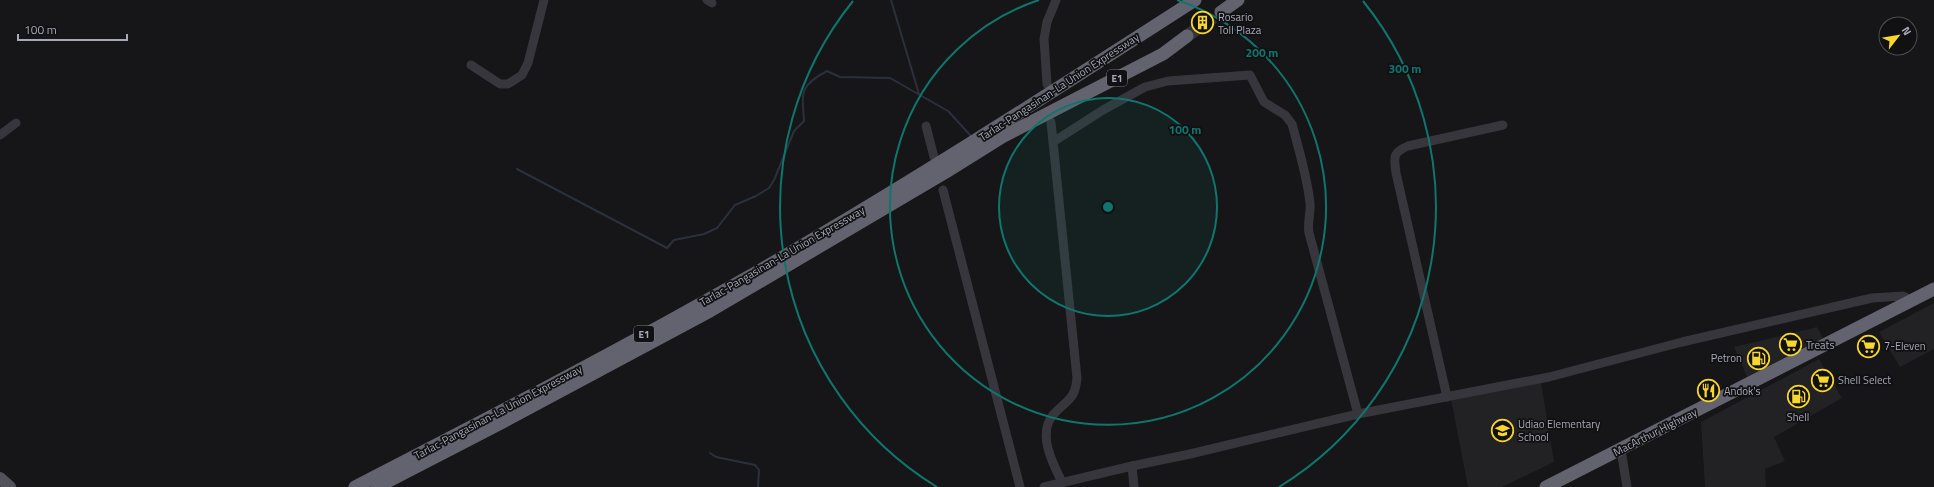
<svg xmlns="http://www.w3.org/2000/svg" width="1934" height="487" font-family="'Titillium Web',sans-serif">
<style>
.built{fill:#222124}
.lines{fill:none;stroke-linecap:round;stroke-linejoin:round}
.stream{stroke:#2b313c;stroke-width:2}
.highway-tunnel{stroke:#333337;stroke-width:13;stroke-dasharray:13 6;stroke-linecap:butt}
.minor{stroke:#36363c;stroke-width:9}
.major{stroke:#52525b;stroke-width:12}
.highway{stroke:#62636e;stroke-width:13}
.ring{fill:none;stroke:#0f766e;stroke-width:2}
.labels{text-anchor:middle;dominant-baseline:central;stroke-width:3.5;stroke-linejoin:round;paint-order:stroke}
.shield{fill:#111012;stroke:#7a7b86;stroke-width:1}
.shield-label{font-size:10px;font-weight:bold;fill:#a7a9b8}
.poi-label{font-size:11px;fill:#a7a9b8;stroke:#111012;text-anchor:start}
.street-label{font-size:11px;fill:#a7a9b8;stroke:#111012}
.centre{fill:#0f766e;stroke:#111012;stroke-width:2}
.ring-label{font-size:12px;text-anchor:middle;font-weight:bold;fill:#0f766e;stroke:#111012;stroke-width:3.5;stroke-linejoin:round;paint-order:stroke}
</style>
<rect width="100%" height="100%" fill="#161517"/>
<g class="built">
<path d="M1934 303V349L1900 367 1879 332Z"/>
<path d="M1817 327 1823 338 1747 377 1734 347Z"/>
<path d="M1819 359 1842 398 1774 437 1785 461 1765 469 1766 487H1705L1701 422Z"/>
<path d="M1540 376 1554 462 1502 487H1468L1451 399Z"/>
</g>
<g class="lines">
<g class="stream">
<path d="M891 0 919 94"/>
<path d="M517 169 667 248 674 240 704 234 717 228 735 205 756 196 769 188 774 180 794 131 804 121C802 92 799 86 827 71L840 77 890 78 948 111 971 136"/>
<path d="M710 453 716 457 755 465 759 470 758 487"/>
</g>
<path class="highway-tunnel" d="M1187 36 1221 12"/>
<g class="minor">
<path d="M707 0 712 3"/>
<path d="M471 65 500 84H508L522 75 528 63 544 0"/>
<path d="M1047 84 1044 39 1047 22 1056 0"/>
<path d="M1051 122 1077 378C1075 401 1066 400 1053 415 1037 434 1053 464 1062 482"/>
<path d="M926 126 934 157"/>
<path d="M0 135 16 123"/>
<path d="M1053 142 1103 110 1145 87 1168 81 1250 75 1264 102 1285 115 1292 124C1299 150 1307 176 1310 203 1311 213 1307 223 1309 233L1358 414"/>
<path d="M943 190 1020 487"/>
<path d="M1447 397 1396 173C1394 157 1392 153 1408 146L1503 125"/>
<path d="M1621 450 1627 487"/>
<path d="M1132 466 1134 487"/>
<path d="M1044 487 1132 466 1190 454 1358 414 1549 377 1682 342 1872 298 1903 296 1912 300"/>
</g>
<path class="major" d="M0 478 10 487"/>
<g class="highway">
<path d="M1221 12 1238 0"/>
<path d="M355 487C485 420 615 353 743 280 897 192 1046 96 1195 0"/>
<path d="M377 487 499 424 710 311 946 172 1002 137 1163 54 1187 36"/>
<path d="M1546 487 1934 289"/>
</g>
</g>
<circle cx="1108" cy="207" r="109" fill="#0f766e" fill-opacity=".12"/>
<g class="ring">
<circle cx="1108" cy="207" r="109"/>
<path d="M1177 0A218 218 0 1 1 1039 0"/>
<path d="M937 487A328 328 0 0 1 853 1M1363 1A328 328 0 0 1 1279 487"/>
</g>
<defs>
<symbol id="building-ring" viewBox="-11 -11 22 22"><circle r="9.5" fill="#111012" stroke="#f7d62d" stroke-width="1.5"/><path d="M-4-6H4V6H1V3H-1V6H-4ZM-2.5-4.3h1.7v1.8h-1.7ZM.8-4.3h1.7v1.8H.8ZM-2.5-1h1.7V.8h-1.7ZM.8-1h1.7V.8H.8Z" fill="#f7d62d"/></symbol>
<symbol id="supermarket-ring" viewBox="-11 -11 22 22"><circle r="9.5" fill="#111012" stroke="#f7d62d" stroke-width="1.5"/><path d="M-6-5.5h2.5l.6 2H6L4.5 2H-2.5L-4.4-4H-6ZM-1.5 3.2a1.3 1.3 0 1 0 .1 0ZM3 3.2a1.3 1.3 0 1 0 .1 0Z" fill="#f7d62d"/></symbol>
<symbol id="fuel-ring" viewBox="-11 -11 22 22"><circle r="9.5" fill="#111012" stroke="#f7d62d" stroke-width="1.5"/><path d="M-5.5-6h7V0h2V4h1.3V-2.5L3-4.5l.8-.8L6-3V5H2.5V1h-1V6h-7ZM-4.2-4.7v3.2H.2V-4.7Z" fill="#f7d62d"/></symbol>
<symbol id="restaurant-ring" viewBox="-11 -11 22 22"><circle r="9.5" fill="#111012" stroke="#f7d62d" stroke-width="1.5"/><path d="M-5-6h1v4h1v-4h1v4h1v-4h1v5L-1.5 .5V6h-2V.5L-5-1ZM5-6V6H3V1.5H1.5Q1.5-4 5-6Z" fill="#f7d62d"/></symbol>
<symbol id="school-ring" viewBox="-11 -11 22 22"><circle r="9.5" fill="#111012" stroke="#f7d62d" stroke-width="1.5"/><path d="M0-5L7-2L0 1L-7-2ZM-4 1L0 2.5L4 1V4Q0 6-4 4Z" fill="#f7d62d"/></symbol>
</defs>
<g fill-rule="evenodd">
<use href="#building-ring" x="1190" y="10" width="25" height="25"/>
<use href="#supermarket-ring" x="1778" y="332" width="25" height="25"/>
<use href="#supermarket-ring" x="1856" y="334" width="25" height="25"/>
<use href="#fuel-ring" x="1746" y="346" width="25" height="25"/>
<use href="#supermarket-ring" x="1810" y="368" width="25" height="25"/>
<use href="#restaurant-ring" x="1696" y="378" width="25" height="25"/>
<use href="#fuel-ring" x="1786" y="384" width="25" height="25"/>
<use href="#school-ring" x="1490" y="418" width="25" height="25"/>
</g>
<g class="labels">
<g class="shield">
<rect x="1107" y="70" width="20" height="16" rx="3"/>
<rect x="634" y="326" width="20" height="16" rx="3"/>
</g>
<g class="shield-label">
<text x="1117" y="78">E1</text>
<text x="644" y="334">E1</text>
</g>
<g class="poi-label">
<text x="1218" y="17">Rosario<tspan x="1218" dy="13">Toll Plaza</tspan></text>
<text x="1806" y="345">Treats</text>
<text x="1884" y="346">7-Eleven</text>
<text x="1742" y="358" text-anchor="end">Petron</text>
<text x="1838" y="380">Shell Select</text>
<text x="1724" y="391">Andok's</text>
<text x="1798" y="417" text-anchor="middle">Shell</text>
<text x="1518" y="424">Udiao Elementary<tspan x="1518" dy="13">School</tspan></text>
</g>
<g class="street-label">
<text transform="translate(1059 87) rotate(-33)">Tarlac-Pangasinan-La Union Expressway</text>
<text transform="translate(782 256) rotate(-30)">Tarlac-Pangasinan-La Union Expressway</text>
<text transform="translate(498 412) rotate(-28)">Tarlac-Pangasinan-La Union Expressway</text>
<text transform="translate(1655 432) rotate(-27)">MacArthur Highway</text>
</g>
</g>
<circle cx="1108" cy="207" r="6" class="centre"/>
<g class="ring-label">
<text x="1262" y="57">200 m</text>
<text x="1405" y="73">300 m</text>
<text x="1185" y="134">100 m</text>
</g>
<g transform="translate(1898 36) rotate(59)"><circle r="19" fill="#111012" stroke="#4d4d54"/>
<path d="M0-3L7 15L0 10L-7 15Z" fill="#f7d62d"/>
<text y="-6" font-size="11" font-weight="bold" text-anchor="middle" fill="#a7a9b8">N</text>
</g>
<path d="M18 34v6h109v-6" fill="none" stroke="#a7a9b8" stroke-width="2"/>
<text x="24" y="34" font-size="12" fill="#a7a9b8" stroke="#111012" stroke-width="3" paint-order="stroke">100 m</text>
</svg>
